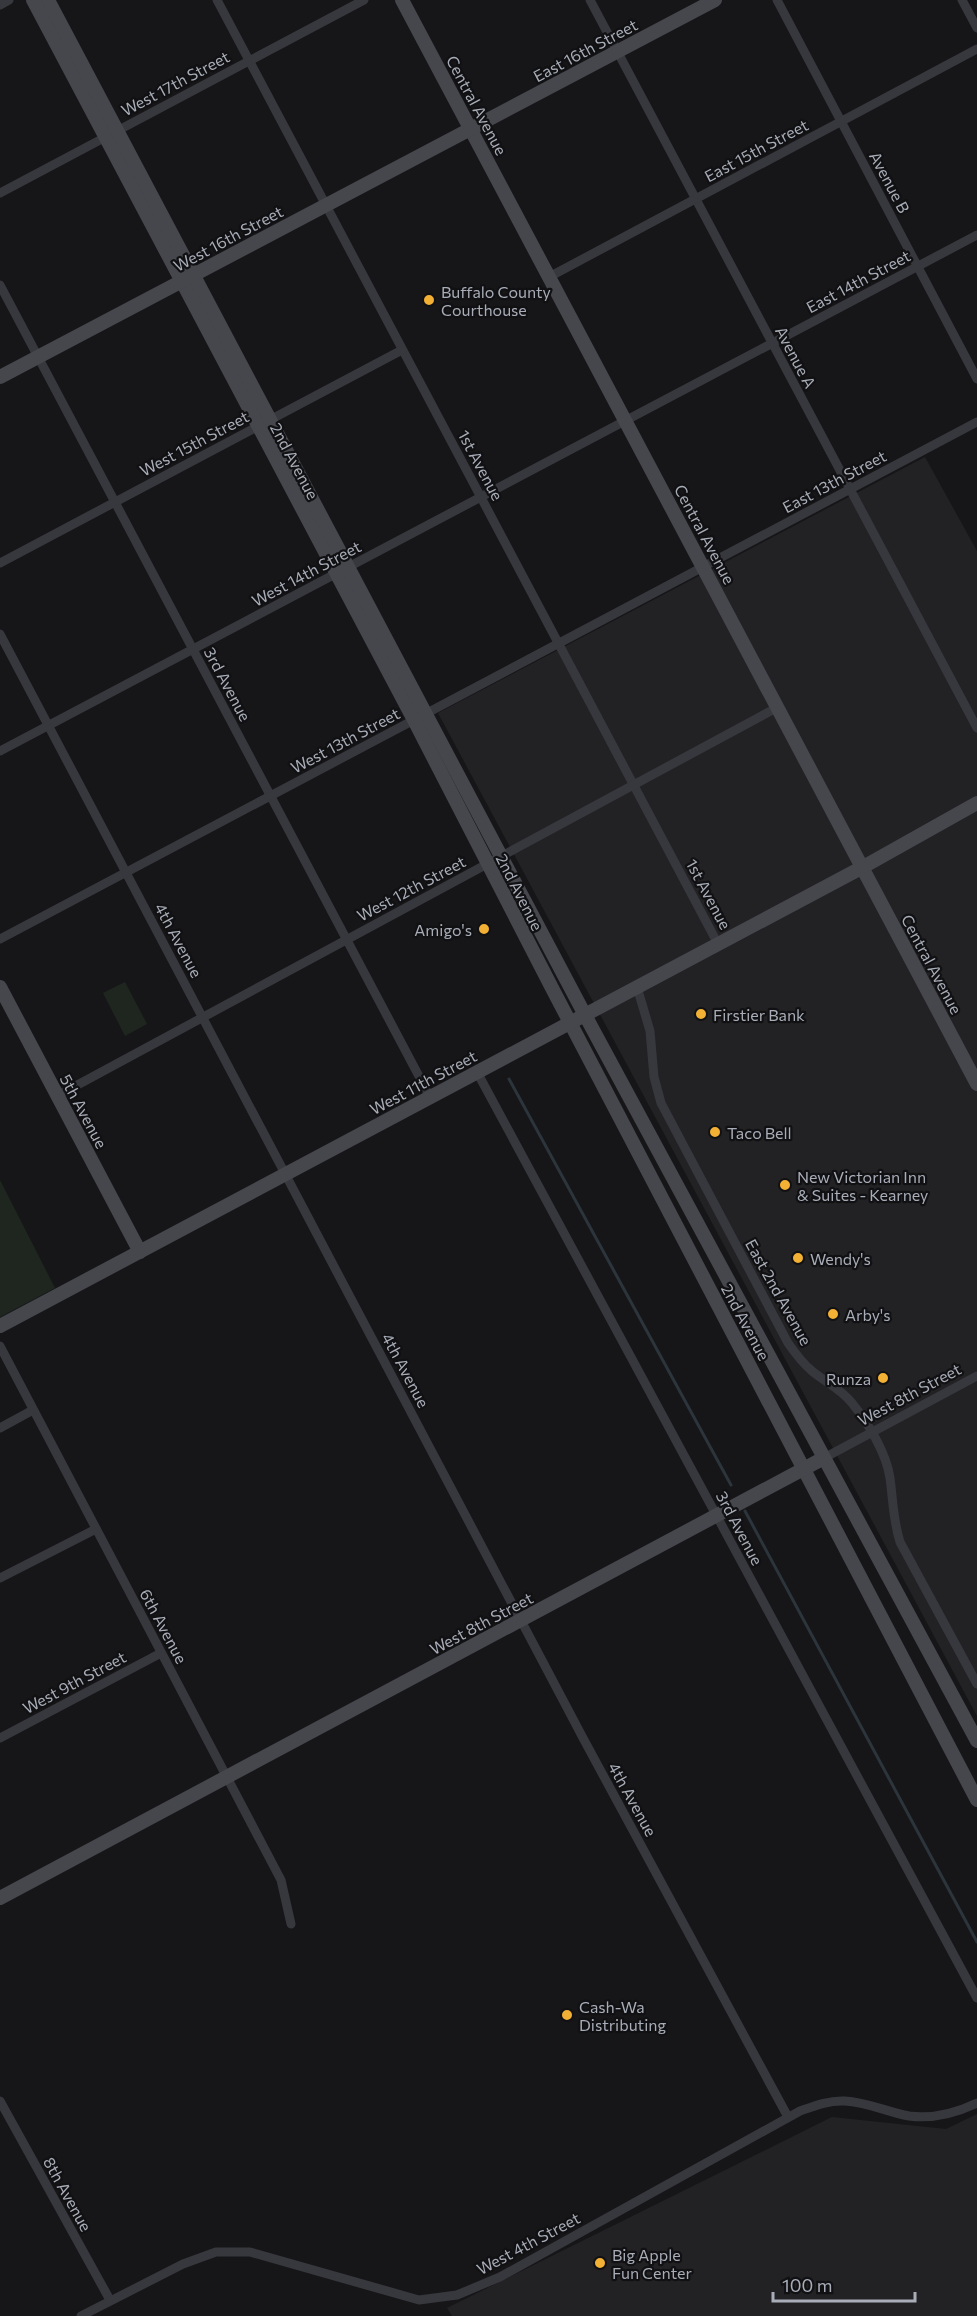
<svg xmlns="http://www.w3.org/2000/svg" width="977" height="2316" font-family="Commissioner,sans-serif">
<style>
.built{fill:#222225}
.green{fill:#1e261f}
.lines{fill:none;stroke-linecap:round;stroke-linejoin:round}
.stream{stroke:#2c353c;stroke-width:3}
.street{stroke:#37383d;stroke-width:9}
.secondary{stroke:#45474d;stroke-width:14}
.poi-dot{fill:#f2b134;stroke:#111113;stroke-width:2}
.labels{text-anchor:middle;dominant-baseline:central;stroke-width:4.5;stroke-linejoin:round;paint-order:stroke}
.street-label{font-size:16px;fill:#a8adb8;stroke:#111113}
.poi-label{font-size:16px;fill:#a8adb8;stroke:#111113;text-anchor:start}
</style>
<rect width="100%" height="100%" fill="#161618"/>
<g class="built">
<path d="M925 457 977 551V1716L438 713Z"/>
<path d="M977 2114V2316H452L447 2308 832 2117 946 2129Z"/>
</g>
<g class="green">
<path d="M125 982 147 1024 125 1036 103 993Z"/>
<path d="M0 1180 55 1288 0 1317Z"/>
</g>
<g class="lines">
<g class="stream">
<path d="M509 1079 731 1485"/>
<path d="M745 1511 977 1942"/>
</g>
<g class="street">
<path d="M217 0 718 944"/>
<path d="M590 0 977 728"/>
<path d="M777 0 977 379"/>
<path d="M962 0 977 28"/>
<path d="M0 5 9 0"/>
<path d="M0 193 364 0"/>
<path d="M549 277 977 49"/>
<path d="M0 285 430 1097"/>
<path d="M0 563 402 350"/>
<path d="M0 634 583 1738 788 2117"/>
<path d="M0 751 977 235"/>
<path d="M0 939 977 422"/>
<path d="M637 987 650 1031 654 1077 661 1103 788 1343C795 1353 802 1363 812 1371 825 1382 841 1389 852 1403 868 1423 886 1452 890 1478 893 1500 893 1520 900 1542L977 1684"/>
<path d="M477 1072 977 1998"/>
<path d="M57 1096 778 707"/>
<path d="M0 1346 281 1880 291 1924"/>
<path d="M0 1428 33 1410"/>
<path d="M824 1458 977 1376"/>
<path d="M0 1578 96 1529"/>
<path d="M0 1738 161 1653"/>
<path d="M0 2101 110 2300"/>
<path d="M81 2316 183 2264 216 2252H250L419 2300 457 2295 500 2277 800 2111C814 2106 829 2100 845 2101 867 2102 887 2112 909 2116 932 2119 956 2113 977 2103"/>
</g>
<g class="secondary">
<path d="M33 0 414 720 553 990 977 1800"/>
<path d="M48 0 585 1015 977 1741"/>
<path d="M402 0 977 1084"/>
<path d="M0 377 715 0"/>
<path d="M0 987 140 1252"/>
<path d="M0 1326 863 867 977 803"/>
<path d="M0 1898 824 1458"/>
</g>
</g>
<g class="poi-dot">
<circle cx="429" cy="300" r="6"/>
<circle cx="484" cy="929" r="6"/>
<circle cx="701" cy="1014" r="6"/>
<circle cx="715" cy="1132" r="6"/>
<circle cx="785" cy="1185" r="6"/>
<circle cx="798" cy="1258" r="6"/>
<circle cx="833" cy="1314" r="6"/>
<circle cx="883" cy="1378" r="6"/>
<circle cx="567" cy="2015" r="6"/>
<circle cx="600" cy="2263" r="6"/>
</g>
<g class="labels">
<g class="street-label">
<text transform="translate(585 50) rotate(-28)">East 16th Street</text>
<text transform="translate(175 83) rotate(-28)">West 17th Street</text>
<text transform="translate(477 105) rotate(62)">Central Avenue</text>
<text transform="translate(756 150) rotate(-28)">East 15th Street</text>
<text transform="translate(890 182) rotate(62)">Avenue B</text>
<text transform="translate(228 238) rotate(-28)">West 16th Street</text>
<text transform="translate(858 281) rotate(-28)">East 14th Street</text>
<text transform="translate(796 357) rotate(62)">Avenue A</text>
<text transform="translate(194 443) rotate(-28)">West 15th Street</text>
<text transform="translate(295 461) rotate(62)">2nd Avenue</text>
<text transform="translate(481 465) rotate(62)">1st Avenue</text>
<text transform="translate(834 481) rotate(-28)">East 13th Street</text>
<text transform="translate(705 534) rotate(62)">Central Avenue</text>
<text transform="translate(306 573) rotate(-28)">West 14th Street</text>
<text transform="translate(228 684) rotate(62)">3rd Avenue</text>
<text transform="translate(345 740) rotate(-28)">West 13th Street</text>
<text transform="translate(411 888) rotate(-28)">West 12th Street</text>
<text transform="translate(520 892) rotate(63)">2nd Avenue</text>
<text transform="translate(709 894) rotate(62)">1st Avenue</text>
<text transform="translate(179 940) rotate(62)">4th Avenue</text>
<text transform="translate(932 964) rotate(62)">Central Avenue</text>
<text transform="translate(423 1082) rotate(-28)">West 11th Street</text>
<text transform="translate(84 1111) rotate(62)">5th Avenue</text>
<text transform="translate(779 1292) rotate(61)">East 2nd Avenue</text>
<text transform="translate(746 1322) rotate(62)">2nd Avenue</text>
<text transform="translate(406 1370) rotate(62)">4th Avenue</text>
<text transform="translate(909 1394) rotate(-28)">West 8th Street</text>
<text transform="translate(740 1528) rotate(62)">3rd Avenue</text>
<text transform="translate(481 1623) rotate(-28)">West 8th Street</text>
<text transform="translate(164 1626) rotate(62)">6th Avenue</text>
<text transform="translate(74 1682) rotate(-28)">West 9th Street</text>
<text transform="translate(633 1799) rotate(61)">4th Avenue</text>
<text transform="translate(68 2194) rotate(61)">8th Avenue</text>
<text transform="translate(528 2243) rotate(-28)">West 4th Street</text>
</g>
<g class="poi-label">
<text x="441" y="291">Buffalo County<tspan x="441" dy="18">Courthouse</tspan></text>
<text x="472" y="929" text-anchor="end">Amigo's</text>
<text x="713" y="1014">Firstier Bank</text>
<text x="727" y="1132">Taco Bell</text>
<text x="797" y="1176">New Victorian Inn<tspan x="797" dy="18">&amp; Suites - Kearney</tspan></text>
<text x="810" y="1258">Wendy's</text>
<text x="845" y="1314">Arby's</text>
<text x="871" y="1378" text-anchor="end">Runza</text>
<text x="579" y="2006">Cash-Wa<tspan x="579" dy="18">Distributing</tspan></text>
<text x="612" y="2254">Big Apple<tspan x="612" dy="18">Fun Center</tspan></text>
</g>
</g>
<path d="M773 2292v9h142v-9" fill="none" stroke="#a8adb8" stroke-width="3"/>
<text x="782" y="2292" font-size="18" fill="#a8adb8" stroke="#111113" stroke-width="4.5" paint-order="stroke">100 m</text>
</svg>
